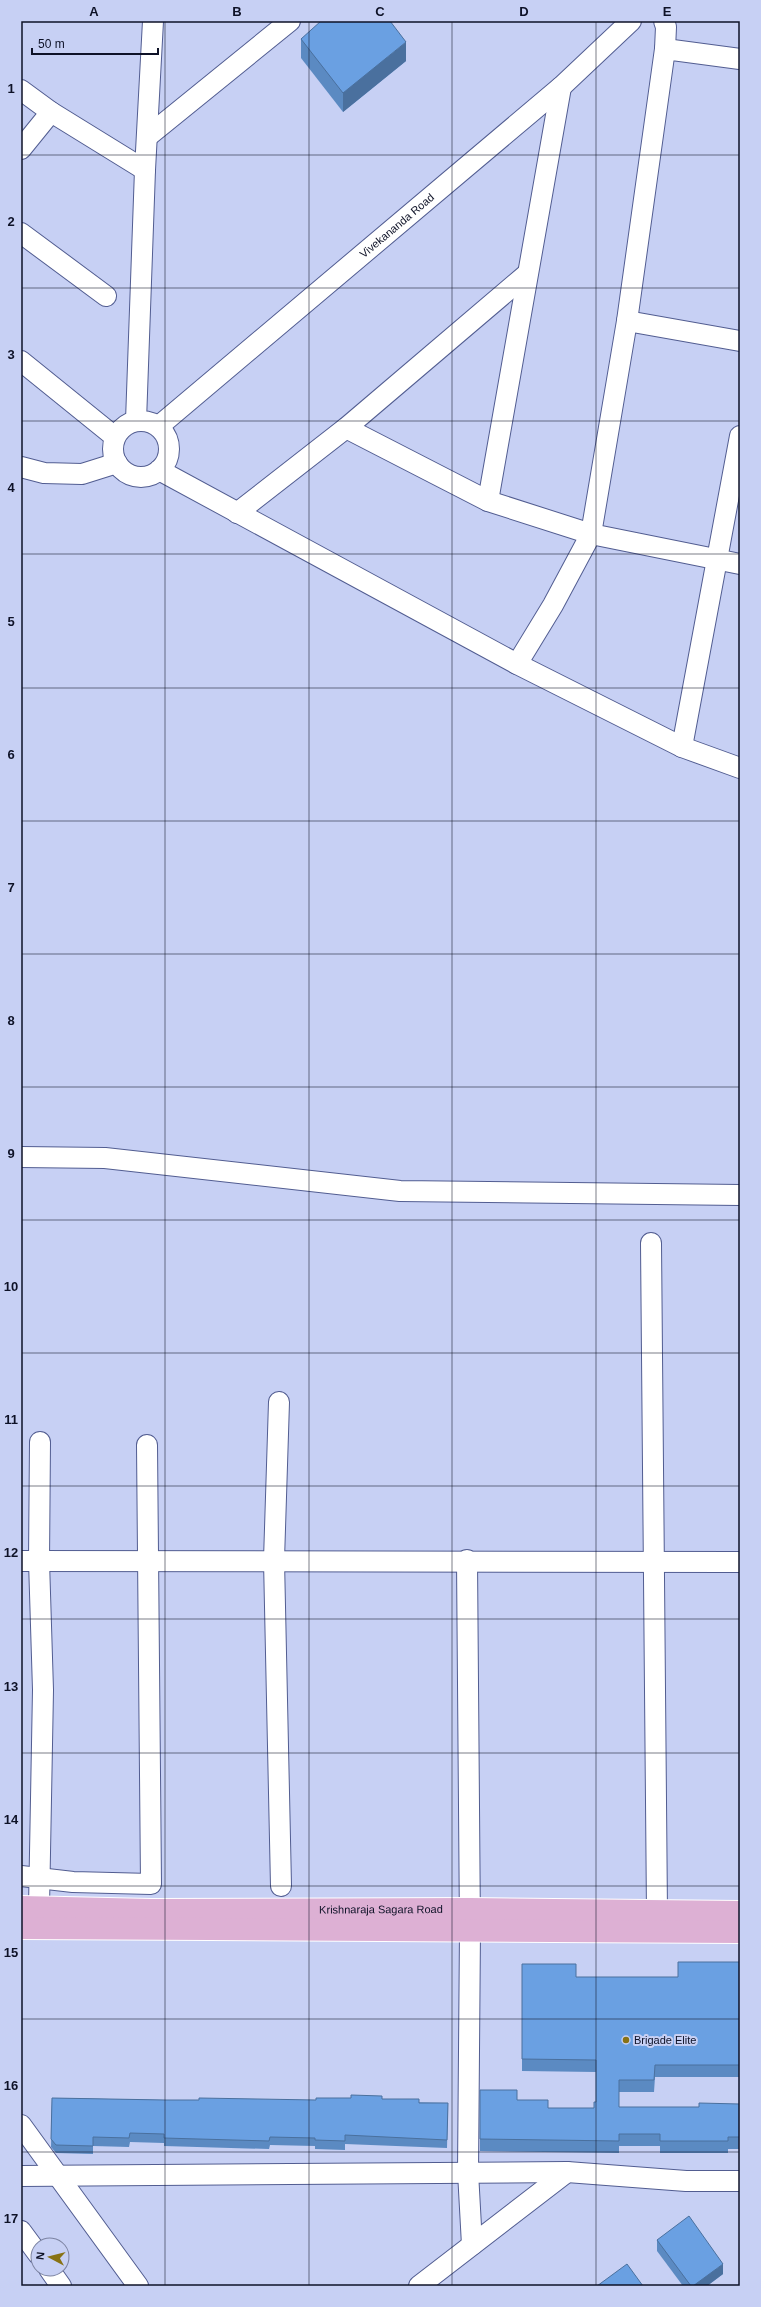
<svg xmlns="http://www.w3.org/2000/svg" width="761" height="2307" font-family="Helvetica,sans-serif">
<style>
.lines{fill:none;stroke-linecap:round;stroke-linejoin:round}
.minor-casing{stroke:#525d91;stroke-width:22}
.major-casing{stroke:#fff;stroke-width:24}
.minor{stroke:#fff;stroke-width:20}
.major{stroke:#ddb0d4;stroke-width:22}
.wall{fill:#5b8ac2}
.shaded-wall{fill:#4a709e}
.building{fill:#6aa0e2;stroke:#4a709e}
.grid{fill:none;stroke:#0e1227;stroke-width:1;stroke-opacity:0.55}
.poi-dot{fill:#887214;stroke:#c7d0f4;stroke-width:1.5}
.labels{text-anchor:middle;dominant-baseline:central;stroke-width:4;stroke-linejoin:round;paint-order:stroke}
.street-label{font-size:11px;fill:#0e1227;stroke:#c7d0f4}
.poi-label{font-size:11px;fill:#0e1227;stroke:#c7d0f4;text-anchor:start}
.neatline{fill:none;stroke:#0e1227;stroke-width:1.5}
.grid-label{font-size:13px;text-anchor:middle;font-weight:bold;fill:#0e1227}
</style>
<rect width="100%" height="100%" fill="#c7d0f4"/>
<g class="lines">
<defs>
<g id="minor">
<path d="M664 21 666 27 665 49"/>
<path d="M21 90 51 112 145 170"/>
<path d="M147 137 290 21"/>
<path d="M21 149 51 112"/>
<path d="M21 233 106 296"/>
<path d="M627 321 740 341"/>
<path d="M21 361 115 437"/>
<circle cx="141" cy="449" r="28"/>
<path d="M136 421 145 170 153 21"/>
<path id="s1" d="M159 426 561 87 631 21"/>
<path d="M346 428 488 501 591 534 740 564"/>
<path d="M21 467 44 473 82 474 117 463"/>
<path d="M159 470 517 664 682 747 740 768"/>
<path d="M488 501 561 87"/>
<path d="M237 513 346 428 527 274"/>
<path d="M517 664 553 605 591 534 627 321 665 49 740 59"/>
<path d="M682 747 740 436"/>
<path d="M21 1157 105 1158 400 1191 740 1195"/>
<path d="M651 1243 657 1913"/>
<path d="M279 1402 274 1560 281 1886"/>
<path d="M467 1560 470 1930 468 2172 472 2245"/>
<path d="M21 1561 740 1562"/>
<path d="M21 1876 73 1882 151 1884 147 1445"/>
<path d="M39 1907 43 1690 39 1561 40 1442"/>
<path d="M21 2125 138 2286"/>
<path d="M21 2176 567 2172 686 2181H740"/>
<path d="M21 2231 38 2254"/>
<path d="M49 2269 61 2286"/>
<path d="M419 2286 567 2172"/>
</g>
<g id="major">
<path id="s2" d="M21 1907 151 1910 470 1909 740 1912"/>
<path d="M21 1928 740 1932"/>
</g>
</defs>
<use href="#minor" class="minor-casing"/>
<use href="#major" class="major-casing"/>
<use href="#minor" class="minor"/>
<use href="#major" class="major"/>
</g>
<g class="wall">
<path d="M301 39 406 61 343 112 301 58Z"/>
<path d="M740 1962V2077H655L654 2092H619V2107H699L740 2104V2149H728V2153H660V2146H619V2153L480 2151V2090L548 2108H594L596 2102V2072L522 2071V1964L576 1977H678Z"/>
<path d="M52 2098 165 2100H316L448 2103 447 2148 345 2144V2150L315 2149V2146L270 2145 269 2149 164 2146V2143L130 2142 129 2147 93 2146V2154L56 2153 51 2147Z"/>
<path d="M657 2240 723 2274 707 2286H683L657 2251Z"/>
</g>
<g class="shaded-wall">
<path d="M406 42V61L343 112V93Z"/>
<path d="M723 2264V2274L707 2286H693Z"/>
</g>
<g class="building">
<path d="M321 21H390L406 42 343 93 301 39Z"/>
<path d="M678 1962H740V2065H655L654 2080H619V2107H699V2103L740 2104V2137H728V2141H660V2134H619V2141L480 2139V2090H517V2100H548V2108H594V2102H596V2060L522 2059V1964H576V1977H678Z"/>
<path d="M351 2095 382 2096V2099H419V2103H448L447 2140 345 2135V2141L315 2140V2138L270 2137 269 2141 164 2138V2134L130 2133 129 2138 93 2137V2146L56 2145 51 2139 52 2098 165 2100H199V2098L316 2100V2098H351Z"/>
<path d="M689 2216 723 2264 693 2286H691L657 2240Z"/>
<path d="M627 2264 643 2286H597Z"/>
</g>
<path class="grid" d="M165 21V2286M309 21V2286M452 21V2286M596 21V2286M21 155H740M21 288H740M21 421H740M21 554H740M21 688H740M21 821H740M21 954H740M21 1087H740M21 1220H740M21 1353H740M21 1486H740M21 1619H740M21 1753H740M21 1886H740M21 2019H740M21 2152H740"/>
<circle class="poi-dot" cx="626" cy="2040" r="4"/>
<g class="labels">
<g class="street-label">
<text stroke="none"><textPath href="#s1" startOffset="311">Vivekananda Road</textPath></text>
<text stroke="none"><textPath href="#s2" startOffset="360">Krishnaraja Sagara Road</textPath></text>
</g>
<g class="poi-label">
<text x="634" y="2040">Brigade Elite</text>
</g>
</g>
<rect width="761" height="2307" fill="none" stroke="#c7d0f4" stroke-width="44"/>
<g transform="translate(50 2257) rotate(277)"><circle r="19" fill="#c7d0f4" stroke="#7d84a2"/>
<path d="M0-3L7 15L0 10L-7 15Z" fill="#887214"/>
<text y="-6" font-size="11" font-weight="bold" text-anchor="middle" fill="#0e1227">N</text>
</g>
<path d="M32 48v6h126v-6" fill="none" stroke="#0e1227" stroke-width="2"/>
<text x="38" y="48" font-size="12" fill="#0e1227" stroke="#c7d0f4" stroke-width="3" paint-order="stroke">50 m</text>
<rect x="22" y="22" width="717" height="2263" class="neatline"/>
<g class="grid-label">
<text x="94" y="16">A</text>
<text x="237" y="16">B</text>
<text x="380" y="16">C</text>
<text x="524" y="16">D</text>
<text x="667" y="16">E</text>
<text x="11" y="93">1</text>
<text x="11" y="226">2</text>
<text x="11" y="359">3</text>
<text x="11" y="492">4</text>
<text x="11" y="626">5</text>
<text x="11" y="759">6</text>
<text x="11" y="892">7</text>
<text x="11" y="1025">8</text>
<text x="11" y="1158">9</text>
<text x="11" y="1291">10</text>
<text x="11" y="1424">11</text>
<text x="11" y="1557">12</text>
<text x="11" y="1691">13</text>
<text x="11" y="1824">14</text>
<text x="11" y="1957">15</text>
<text x="11" y="2090">16</text>
<text x="11" y="2223">17</text>
</g>
</svg>
